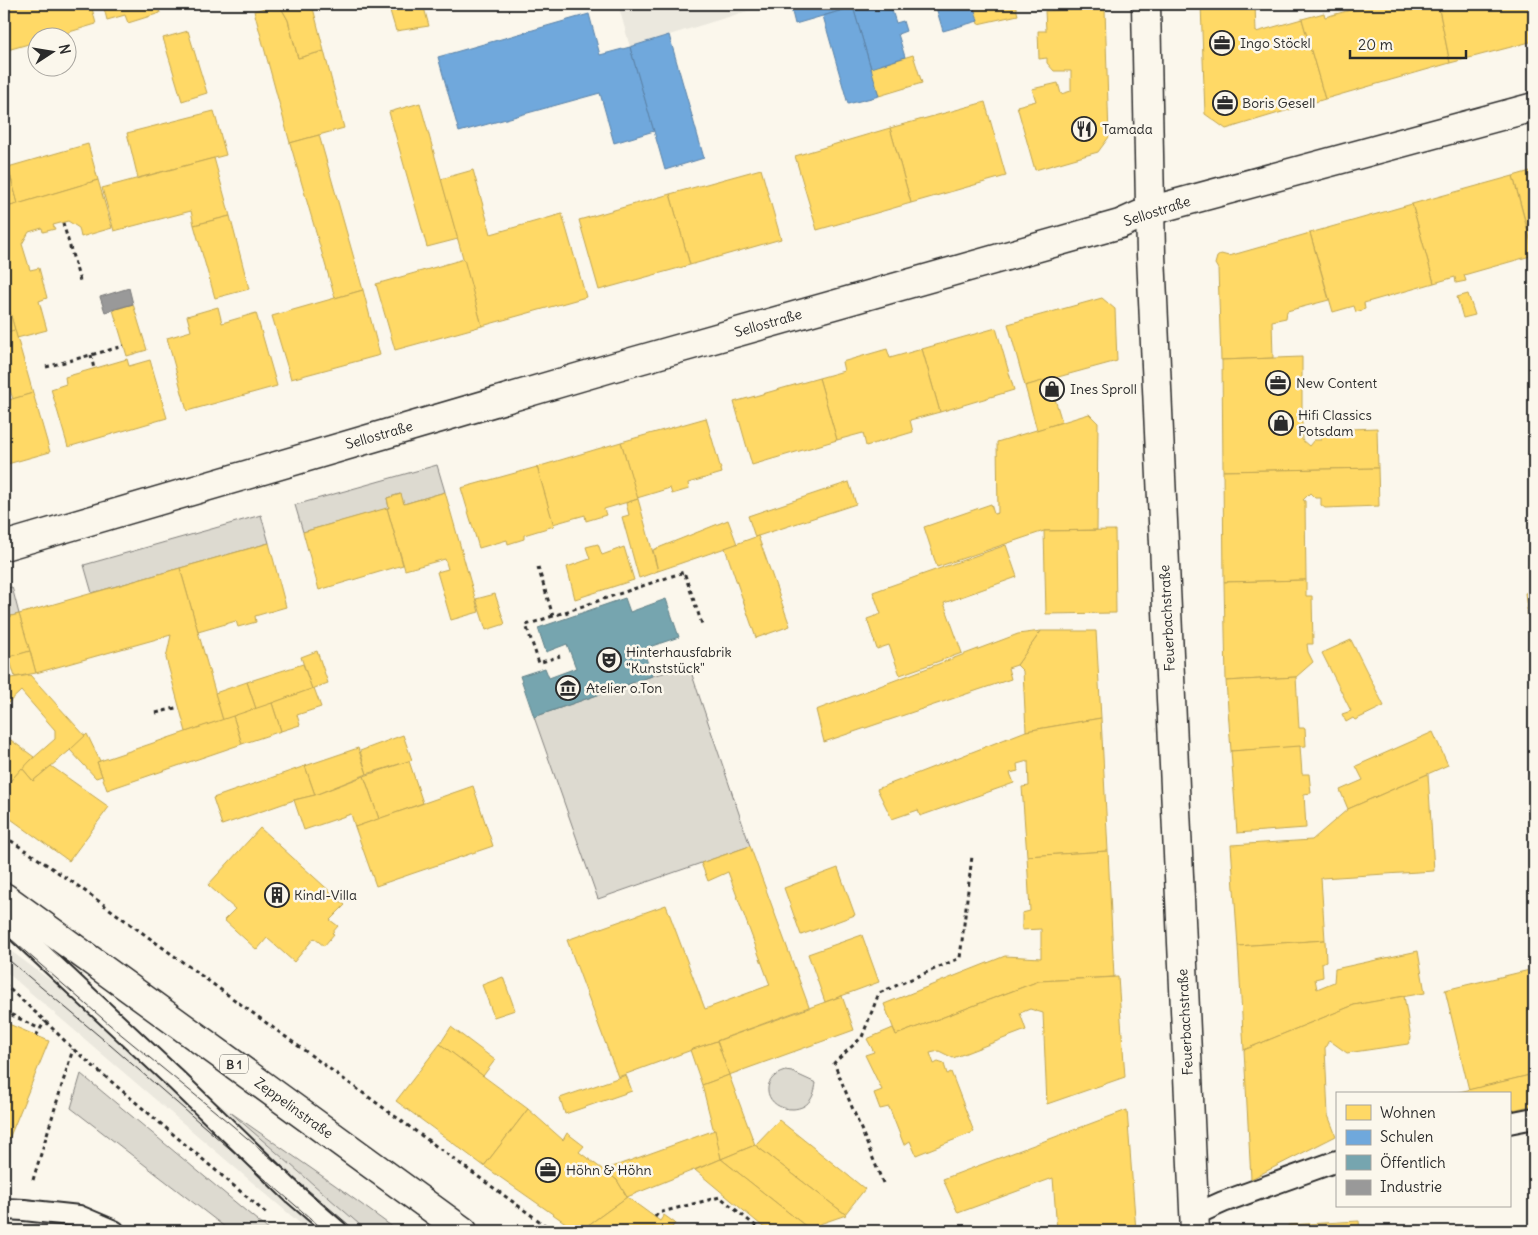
<svg xmlns="http://www.w3.org/2000/svg" width="1538" height="1235" font-family="Delius,sans-serif">
<style>
.built{fill:#ebe8de}
.green{fill:#dddad0;stroke:#84827e}
.homes{fill:#ffd966;stroke:#bfa554}
.schools{fill:#6fa8dc;stroke:#5b82a7}
.public{fill:#76a5af;stroke:#608087}
.industry{fill:#999;stroke:#787878}
.lines{fill:none;stroke-linecap:round;stroke-linejoin:round}
.service-casing{stroke:#2b2b2b;stroke-width:24}
.minor-casing{stroke:#2b2b2b;stroke-width:31}
.primary-casing{stroke:#2b2b2b;stroke-width:31}
.path{stroke:#2b2b2b;stroke-width:3;stroke-dasharray:4 4;stroke-linecap:butt}
.service{stroke:#fbf7ec;stroke-width:20}
.minor{stroke:#fbf7ec;stroke-width:28}
.primary{stroke:#fbf7ec;stroke-width:28}
.tram{stroke:#2b2b2b;stroke-width:1}
.labels{text-anchor:middle;dominant-baseline:central;stroke-width:5;stroke-linejoin:round;paint-order:stroke}
.shield{fill:#fbf7ec;stroke:#696865;stroke-width:1}
.shield-label{font-size:12px;font-weight:bold;fill:#2b2b2b}
.poi-label{font-size:14px;fill:#2b2b2b;stroke:#fbf7ec;text-anchor:start}
.street-label{font-size:14px;fill:#2b2b2b;stroke:#fbf7ec}
</style>
<rect width="100%" height="100%" fill="#fbf7ec"/>
<filter id="ink" filterUnits="userSpaceOnUse"><feTurbulence type="fractalNoise" baseFrequency=".02" numOctaves="2"/><feDisplacementMap in="SourceGraphic" scale="10" xChannelSelector="R" yChannelSelector="G"/><feConvolveMatrix kernelMatrix="1 2 1 2 8 2 1 2 1" color-interpolation-filters="sRGB"/></filter>
<g filter="url(#ink)">
<g class="built">
<path d="M618 4H771L630 47Z"/>
<path d="M4 946 230 1112 367 1231H309L4 970Z"/>
</g>
<g class="green">
<path d="M437 465 445 492 404 504 400 494 387 498 389 508 303 532 295 505Z"/>
<path d="M261 515 269 543 92 593 84 565Z"/>
<path d="M12 587 19 614 4 618V589Z"/>
<path d="M689 666 750 846 598 899 534 717 652 676Z"/>
<path d="M785 1071 792 1072 816 1083C814 1097 809 1108 793 1109 766 1110 757 1079 785 1071Z"/>
<path d="M81 1074 270 1231H230L71 1108Z"/>
<path d="M230 1112 335 1185 398 1231H367Z"/>
</g>
<g class="homes">
<path d="M4 4H91L96 24 66 33 67 38H38V51L34 52 32 43 4 51Z"/>
<path d="M103 4H163L158 5 160 13 128 23 125 15 107 20Z"/>
<path d="M279 4 288 20 298 58 324 51 344 128 290 143 254 11Z"/>
<path d="M279 4H312L324 51 298 58 288 20Z"/>
<path d="M388 4H423L429 26 396 31Z"/>
<path d="M973 4H1015L1018 15 978 24Z"/>
<path d="M1051 4H1105V9L1051 10Z"/>
<path d="M1201 4H1255L1256 32 1302 19 1325 99 1226 129 1205 114Z"/>
<path d="M1372 4H1438L1450 63 1325 99 1302 19 1324 13 1325 17Z"/>
<path d="M1438 4H1534V41L1450 63Z"/>
<path d="M1105 9 1109 137 1098 152 1035 170 1017 106 1036 101 1032 89 1058 83 1061 94 1071 91V71H1054L1047 63V58L1039 59 1038 31H1046L1045 11Z"/>
<path d="M188 31 207 93 182 101 163 38Z"/>
<path d="M913 55 922 83 879 96 871 68Z"/>
<path d="M985 102 1006 176 911 203 890 128Z"/>
<path d="M420 103 458 239 427 247 389 112Z"/>
<path d="M214 111 226 155 138 178 127 133Z"/>
<path d="M890 128 911 203 817 230 795 156Z"/>
<path d="M319 135 363 290 335 298 290 143Z"/>
<path d="M88 144 98 180 18 204 8 167Z"/>
<path d="M214 158 230 216 194 225 191 211 114 231 102 188Z"/>
<path d="M7 164 18 204 4 208V165Z"/>
<path d="M761 169 781 239 690 265 670 194Z"/>
<path d="M473 170 491 234 562 214 586 297 482 326 441 179Z"/>
<path d="M1534 170V253L1513 176Z"/>
<path d="M1513 176 1534 255 1464 275 1466 281 1456 283 1455 277 1434 283 1412 204Z"/>
<path d="M98 180 112 228 81 237 79 228 68 221 53 225 55 229 43 232 42 228 29 232 22 244 30 270 39 268 47 298 39 301 47 330 17 338 4 291V208Z"/>
<path d="M670 194 690 265 599 290 579 220Z"/>
<path d="M1412 204 1434 283 1364 303 1365 309 1356 312 1354 306 1333 312 1310 233Z"/>
<path d="M230 216 249 289 215 298 194 225Z"/>
<path d="M1310 233 1329 300 1287 311 1286 318 1272 321 1273 358 1221 360 1218 269 1215 264 1217 257 1221 254 1229 256Z"/>
<path d="M464 259 482 326 395 350 376 284Z"/>
<path d="M363 290 380 355 291 379 272 316Z"/>
<path d="M4 291 15 330 4 333Z"/>
<path d="M1468 294 1475 315 1463 318 1457 297Z"/>
<path d="M1102 298 1115 309 1117 361 1025 386 1008 324Z"/>
<path d="M133 304 147 350 127 356 113 310Z"/>
<path d="M218 307 222 323 256 313 277 386 187 411 167 338 191 331 187 316Z"/>
<path d="M996 328 1014 390 940 412 922 349Z"/>
<path d="M15 330 33 393 13 399 10 390 4 384V333Z"/>
<path d="M887 349 890 358 922 349 940 412 910 420 913 432 866 446 863 433 837 440 819 378 844 371 842 362Z"/>
<path d="M1302 357V440L1309 446 1314 440H1321L1320 434 1324 430 1377 428 1378 468 1223 471 1222 360Z"/>
<path d="M127 359 129 366 150 360 167 418 68 447 51 389 66 384 65 377Z"/>
<path d="M819 378 837 440 752 465 734 402Z"/>
<path d="M1049 379 1062 422 1037 430 1025 386Z"/>
<path d="M33 393 50 452 4 465V395L5 401Z"/>
<path d="M1089 414 1098 423 1097 530 1044 531 937 567 924 527 991 504 994 514 998 513 997 442Z"/>
<path d="M706 418 722 473 688 483 689 489 672 494 670 488 637 498 621 442Z"/>
<path d="M621 442 638 499 604 509 606 515 586 521 585 515 553 524 537 467Z"/>
<path d="M537 467 554 526 524 535V539L508 544 507 540 479 548 461 488Z"/>
<path d="M1378 468 1379 506 1325 508 1321 505V498H1315L1310 493 1303 500 1305 501 1306 580 1224 582 1223 471Z"/>
<path d="M849 482 856 504 755 537 748 516Z"/>
<path d="M445 492 479 612 451 620 437 572 448 569 445 559 405 570 387 508H389L387 498 401 494 404 504Z"/>
<path d="M638 499 658 571 639 578 622 517 629 515 626 503Z"/>
<path d="M387 508 403 565 319 590 303 532Z"/>
<path d="M728 520 737 544 658 571 653 550Z"/>
<path d="M1115 530 1116 613 1046 614 1044 531Z"/>
<path d="M758 536 790 626 756 638 725 548Z"/>
<path d="M269 543 286 607 255 616 256 622 238 627 236 621 198 632 180 568Z"/>
<path d="M598 544 602 555 624 547 634 580 575 599 567 567 590 559 586 547Z"/>
<path d="M1006 545 1017 577 944 603 962 653 900 675 889 645 877 649 867 619 881 614 873 592Z"/>
<path d="M180 568 223 720 186 732 166 658 171 635 36 673 19 614Z"/>
<path d="M1306 580V596H1312L1313 644H1307L1308 652 1313 662 1296 677 1226 681 1224 582Z"/>
<path d="M1534 592V630L1530 631 1525 593Z"/>
<path d="M495 594 505 624 486 630 476 599Z"/>
<path d="M19 614 30 651 4 659V618Z"/>
<path d="M1041 631H1096L1101 718 1026 731 1023 671 1017 665Z"/>
<path d="M1041 631 1017 665 1008 668 1011 679 824 742 816 710 1018 634Z"/>
<path d="M1351 640 1384 706 1355 720 1353 718 1346 722 1342 714 1351 711 1322 653Z"/>
<path d="M30 651 36 673 15 677 9 657Z"/>
<path d="M317 651 328 683 312 689 301 657Z"/>
<path d="M303 664 312 689 256 709 247 682Z"/>
<path d="M30 675 86 737 33 781 22 768 55 739V730L21 691 4 707V679Z"/>
<path d="M1296 677 1299 728H1305L1306 746 1231 751 1226 681Z"/>
<path d="M247 682 256 709 223 720 215 693Z"/>
<path d="M314 688 321 707 297 715 300 725 281 731 272 703Z"/>
<path d="M272 703 281 731 242 744 233 716Z"/>
<path d="M233 716 242 744 107 790 97 762Z"/>
<path d="M1101 718 1108 851 1027 856 1022 787 1029 786 1028 761 1017 764 1018 771 1010 773 1014 783 920 816 918 810 892 819 877 789 1026 731Z"/>
<path d="M1433 732 1448 765 1348 809 1340 790 1363 780 1356 766Z"/>
<path d="M87 734 100 761 97 762 102 776 96 778 70 750Z"/>
<path d="M4 735 34 757 4 788Z"/>
<path d="M403 735 412 760 367 774 360 751Z"/>
<path d="M1300 746 1302 774H1309L1311 793 1304 794 1306 828 1237 833 1231 751Z"/>
<path d="M358 748 367 774 315 795 305 766Z"/>
<path d="M409 761 423 803 379 819 364 776Z"/>
<path d="M51 766 109 807 69 861 4 814V788L22 768 33 781Z"/>
<path d="M305 766 315 795 294 800 222 825 213 798Z"/>
<path d="M1428 774 1434 871 1321 878 1325 940 1238 946 1231 845 1312 840 1348 809Z"/>
<path d="M364 776 379 819 355 827 351 814 304 830 294 800 315 795Z"/>
<path d="M473 786 493 846 376 886 355 827Z"/>
<path d="M260 828 345 905 330 920 338 926 332 933 334 934 324 946 314 938 294 962 267 938 257 950 224 920 235 909 208 885Z"/>
<path d="M750 846 809 1007 618 1077 567 940 666 905 705 1009 770 985 728 872 708 881 701 863Z"/>
<path d="M1108 851 1114 977 1039 981 896 1035 884 1004 1005 956 1041 958V929L1022 930V913L1030 911 1027 856Z"/>
<path d="M838 868 855 915 801 935 784 888Z"/>
<path d="M862 935 879 982 825 1002 808 954Z"/>
<path d="M1325 940 1326 961 1322 963 1323 977 1315 979 1317 989 1334 982 1335 969 1418 951 1425 993 1354 1005 1244 1050 1238 946Z"/>
<path d="M1534 969V1074L1469 1090 1445 990Z"/>
<path d="M503 977 515 1010 494 1017 482 985Z"/>
<path d="M1118 977 1125 1077 1047 1104 1043 1013 1030 1009 1020 1013 1026 1030 953 1058 939 1051 930 1053 934 1064 938 1062 944 1064 947 1074 951 1072 974 1132 916 1155 910 1141 904 1145 889 1107 880 1109 874 1093 882 1090 865 1055 874 1052 867 1039 893 1028 896 1035 1039 981Z"/>
<path d="M842 996 854 1030 729 1075 717 1041Z"/>
<path d="M1404 996 1411 1038 1408 1044 1347 1053 1329 1040 1325 1048 1328 1115 1336 1136 1251 1179 1244 1050 1354 1005Z"/>
<path d="M4 1022 49 1041 4 1151Z"/>
<path d="M451 1027 495 1060 483 1076 440 1044Z"/>
<path d="M717 1041 729 1075 702 1085 690 1050Z"/>
<path d="M440 1044 528 1109 484 1166 396 1101Z"/>
<path d="M1534 1074V1105L1509 1111V1094H1451Z"/>
<path d="M626 1075 632 1091 565 1114 560 1098Z"/>
<path d="M729 1075 755 1145 721 1159 702 1085Z"/>
<path d="M528 1109 563 1140 567 1133 584 1146 579 1152 617 1180 627 1197 580 1231H577L484 1166Z"/>
<path d="M1127 1110 1136 1231H1057L1053 1178 958 1213 943 1179Z"/>
<path d="M779 1120 865 1189 845 1214 755 1145Z"/>
<path d="M715 1130 721 1159 627 1197 617 1180 604 1170Z"/>
<path d="M755 1145 845 1214 846 1215 808 1228 721 1159Z"/>
<path d="M721 1159 808 1228 798 1231H768L695 1170Z"/>
<path d="M627 1197 660 1221 664 1215 675 1223 671 1229 674 1231H580Z"/>
<path d="M1359 1221 1360 1231H1288V1225Z"/>
</g>
<g class="schools">
<path d="M790 4H864L795 24Z"/>
<path d="M864 4H890L896 23 903 21 906 31 898 34 905 57 871 68 853 7Z"/>
<path d="M935 4H973L978 21 943 31Z"/>
<path d="M853 7 879 96 848 104 823 16Z"/>
<path d="M589 14 600 55 630 47 654 131 614 143 600 93 459 132 438 57Z"/>
<path d="M669 35 704 158 665 170 630 47Z"/>
</g>
<path class="public" d="M625 598 630 612 666 599 679 637 643 649 652 676 534 717 520 676 545 668 549 678 576 668 567 644 546 652 538 628Z"/>
<path class="industry" d="M129 288 133 304 105 312 100 297Z"/>
<g class="lines">
<defs>
<g id="service">
<path d="M4 919 174 1078 294 1194 337 1231"/>
<path d="M1509 1123 1534 1118"/>
<path d="M4 1209 24 1210 79 1216 114 1231"/>
<path d="M1194 1215 1223 1202 1337 1161"/>
</g>
<g id="minor">
<path d="M1146 4 1151 255 1195 1231"/>
<path d="M4 546 614 367 1120 224 1149 211 1534 107"/>
</g>
<path id="primary" d="M4 897 463 1231"/>
</defs>
<use href="#service" class="service-casing"/>
<use href="#minor" class="minor-casing"/>
<use href="#primary" class="primary-casing"/>
<g class="path">
<path d="M63 223 80 281"/>
<path d="M91 355 94 369"/>
<path d="M46 367 124 346"/>
<path d="M538 567 553 616 684 572 703 627"/>
<path d="M566 611 568 617"/>
<path d="M553 616 526 625 539 663 560 656"/>
<path d="M156 713 179 707"/>
<path d="M4 836 71 881 553 1231"/>
<path d="M4 984 45 1021 73 1049 267 1214"/>
<path d="M4 1011 40 1029"/>
<path d="M36 1036 45 1021"/>
<path d="M33 1180 73 1049"/>
<path d="M883 1183 834 1063 862 1037 879 993 960 958 972 856"/>
<path d="M655 1217 658 1213 720 1197 758 1228"/>
</g>
<use href="#service" class="service"/>
<use href="#minor" class="minor"/>
<use href="#primary" class="primary"/>
<g class="tram">
<path d="M4 933 117 1031 233 1126 356 1231"/>
<path d="M4 956 110 1045 325 1231"/>
</g>
</g>
</g>
<defs>
<symbol id="office-ring" viewBox="-11 -11 22 22"><circle r="9.5" fill="#fbf7ec" stroke="#2b2b2b" stroke-width="1.5"/><path d="M-6-3h4V-5.5h4V-3h4V5H-6ZM-1-4.5V-3h2v-1.5ZM-6 0V1H6V0Z" fill="#2b2b2b"/></symbol>
<symbol id="restaurant-ring" viewBox="-11 -11 22 22"><circle r="9.5" fill="#fbf7ec" stroke="#2b2b2b" stroke-width="1.5"/><path d="M-5-6h1v4h1v-4h1v4h1v-4h1v5L-1.5 .5V6h-2V.5L-5-1ZM5-6V6H3V1.5H1.5Q1.5-4 5-6Z" fill="#2b2b2b"/></symbol>
<symbol id="shop-ring" viewBox="-11 -11 22 22"><circle r="9.5" fill="#fbf7ec" stroke="#2b2b2b" stroke-width="1.5"/><path d="M-5-2.5h2.3a2.7 3.5 0 0 1 5.4 0H5L5.5 6h-11ZM-1.5-2.5h3a1.5 2.3 0 0 0-3 0Z" fill="#2b2b2b"/></symbol>
<symbol id="theatre-ring" viewBox="-11 -11 22 22"><circle r="9.5" fill="#fbf7ec" stroke="#2b2b2b" stroke-width="1.5"/><path d="M-5-5.5Q0-4 5-5.5V0Q5 5 0 6Q-5 5-5 0ZM-3.3-2.5H-1v1.5H-3.3ZM1-2.5H3.3v1.5H1ZM-2.8 1Q0 5.5 2.8 1Z" fill="#2b2b2b"/></symbol>
<symbol id="museum-ring" viewBox="-11 -11 22 22"><circle r="9.5" fill="#fbf7ec" stroke="#2b2b2b" stroke-width="1.5"/><path d="M0-6L6-3V-2H-6V-3ZM-5-1h2V3h-2ZM-1-1h2V3h-2ZM3-1h2V3H3ZM-6 4H6V6H-6Z" fill="#2b2b2b"/></symbol>
<symbol id="building-ring" viewBox="-11 -11 22 22"><circle r="9.5" fill="#fbf7ec" stroke="#2b2b2b" stroke-width="1.5"/><path d="M-4-6H4V6H1V3H-1V6H-4ZM-2.5-4.3h1.7v1.8h-1.7ZM.8-4.3h1.7v1.8H.8ZM-2.5-1h1.7V.8h-1.7ZM.8-1h1.7V.8H.8Z" fill="#2b2b2b"/></symbol>
</defs>
<g fill-rule="evenodd">
<use href="#office-ring" x="1208" y="29" width="28" height="28"/>
<use href="#office-ring" x="1211" y="89" width="28" height="28"/>
<use href="#restaurant-ring" x="1070" y="115" width="28" height="28"/>
<use href="#office-ring" x="1264" y="369" width="28" height="28"/>
<use href="#shop-ring" x="1038" y="375" width="28" height="28"/>
<use href="#shop-ring" x="1267" y="409" width="28" height="28"/>
<use href="#theatre-ring" x="595" y="646" width="28" height="28"/>
<use href="#museum-ring" x="554" y="674" width="28" height="28"/>
<use href="#building-ring" x="263" y="881" width="28" height="28"/>
<use href="#office-ring" x="534" y="1156" width="28" height="28"/>
</g>
<g class="labels">
<rect class="shield" x="220" y="1054.5" width="28" height="19" rx="4"/>
<g class="shield-label">
<text x="234" y="1064">B 1</text>
</g>
<g class="poi-label">
<text x="1240" y="43">Ingo Stöckl</text>
<text x="1242" y="103">Boris Gesell</text>
<text x="1102" y="129">Tamada</text>
<text x="1296" y="383">New Content</text>
<text x="1070" y="389">Ines Sproll</text>
<text x="1298" y="415">Hifi Classics<tspan x="1298" dy="16">Potsdam</tspan></text>
<text x="626" y="652">Hinterhausfabrik<tspan x="626" dy="16">"Kunststück"</tspan></text>
<text x="586" y="688">Atelier o.Ton</text>
<text x="294" y="895">Kindl-Villa</text>
<text x="566" y="1170">Höhn &amp; Höhn</text>
</g>
<g class="street-label">
<text transform="translate(1157 211) rotate(-18)">Sellostraße</text>
<text transform="translate(768 323) rotate(-16)">Sellostraße</text>
<text transform="translate(379 435) rotate(-16)">Sellostraße</text>
<text transform="translate(1167 618) rotate(-93)">Feuerbachstraße</text>
<text transform="translate(1185 1022) rotate(-93)">Feuerbachstraße</text>
<text transform="translate(294 1108) rotate(36)">Zeppelinstraße</text>
</g>
</g>
<rect width="1538" height="1235" fill="none" stroke="#fbf7ec" stroke-width="20"/>
<rect x="10" y="10" width="1518" height="1215" fill="none" stroke="#2b2b2b" stroke-width="2" filter="url(#ink)"/>
<rect x="1336" y="1092" width="175" height="115" fill="#fbf7ec" stroke="#a8a59f"/>
<rect x="1346" y="1105" width="25" height="15" fill="#ffd966" stroke="#a8a59f"/>
<text x="1380" y="1118" font-size="15" fill="#2b2b2b">Wohnen</text>
<rect x="1346" y="1130" width="25" height="15" fill="#6fa8dc" stroke="#a8a59f"/>
<text x="1380" y="1142" font-size="15" fill="#2b2b2b">Schulen</text>
<rect x="1346" y="1155" width="25" height="15" fill="#76a5af" stroke="#a8a59f"/>
<text x="1380" y="1168" font-size="15" fill="#2b2b2b">Öffentlich</text>
<rect x="1346" y="1180" width="25" height="15" fill="#999999" stroke="#a8a59f"/>
<text x="1380" y="1192" font-size="15" fill="#2b2b2b">Industrie</text>
<g transform="translate(52 52) rotate(78)"><circle r="24" fill="#fbf7ec" stroke="#a8a59f"/>
<path d="M0-4L9 19L0 12L-9 19Z" fill="#2b2b2b"/>
<text y="-8" font-size="14" font-weight="bold" text-anchor="middle" fill="#2b2b2b">N</text>
</g>
<path d="M1350 50v8h116v-8" fill="none" stroke="#2b2b2b" stroke-width="2.5"/>
<text x="1358" y="50" font-size="15" fill="#2b2b2b" stroke="#fbf7ec" stroke-width="4" paint-order="stroke">20 m</text>
</svg>
